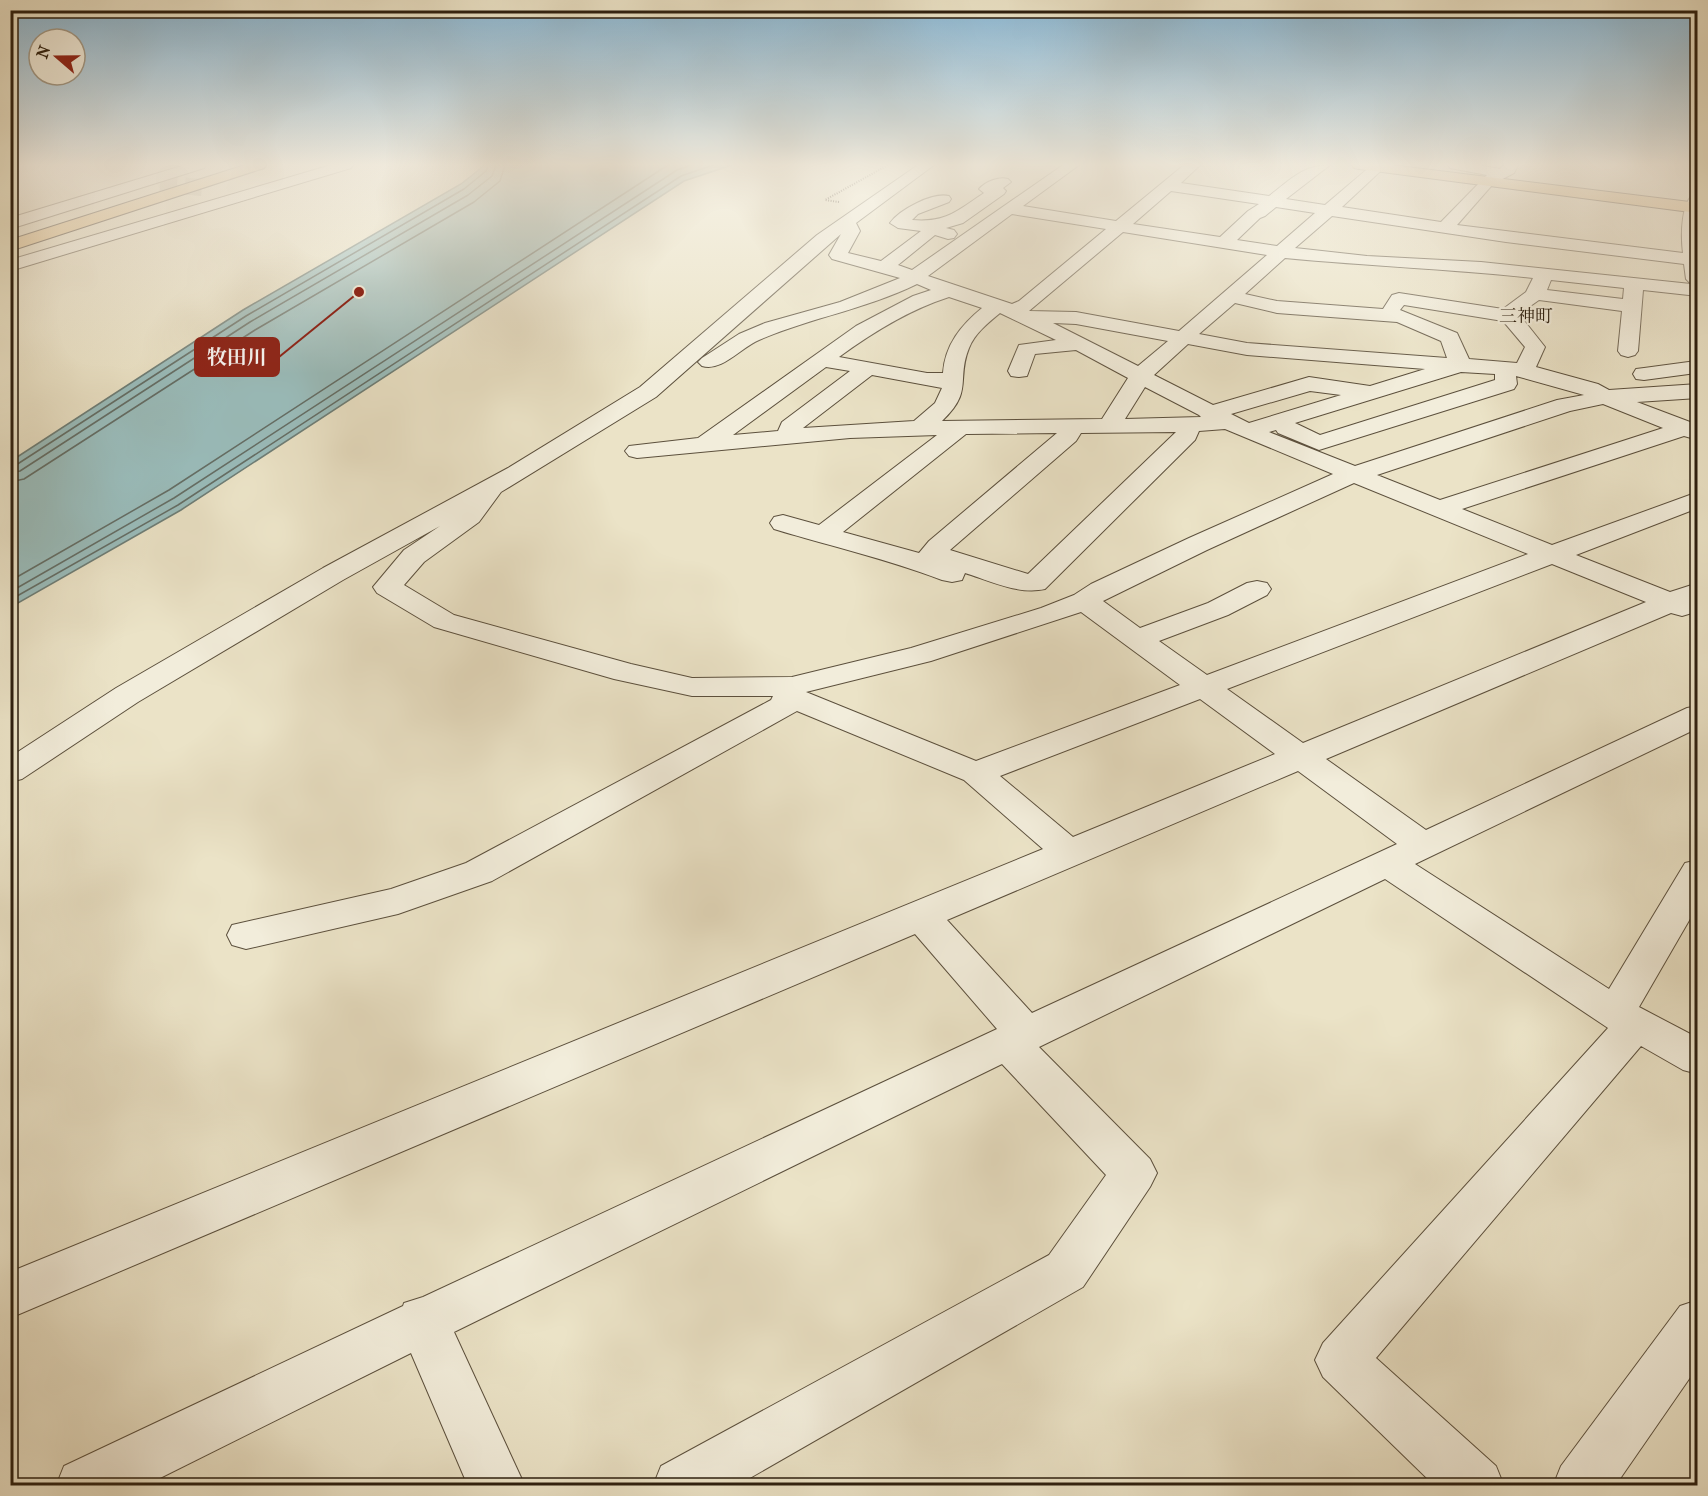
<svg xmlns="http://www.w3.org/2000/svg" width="1708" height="1496" font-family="'IM FELL French Canon','Noto Serif JP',serif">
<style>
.water{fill:#9abdbc;stroke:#6e7e77;stroke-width:1.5}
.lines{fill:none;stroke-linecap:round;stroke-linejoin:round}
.shore{stroke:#646e66;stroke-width:1.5}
.minor-tunnel{stroke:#c5bca2;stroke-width:17;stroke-dasharray:17 8;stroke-linecap:butt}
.minor-casing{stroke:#5c503d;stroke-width:2}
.major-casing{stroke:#2d1f0f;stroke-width:2}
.highway-casing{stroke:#2d1f0f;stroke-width:2}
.path{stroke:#2d1f0f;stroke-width:2;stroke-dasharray:1 1.5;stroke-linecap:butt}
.minor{fill:#f2eddb;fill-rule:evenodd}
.major{fill:#e6c284;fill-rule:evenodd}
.highway{fill:#e6c284;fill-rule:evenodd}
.labels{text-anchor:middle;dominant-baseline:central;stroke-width:4.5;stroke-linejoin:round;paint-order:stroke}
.far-quarter-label{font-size:18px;fill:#2d1f0f;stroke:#f2eddb}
.leader{fill:none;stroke:#8f2418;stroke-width:2}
.callout-dot{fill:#8f2418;stroke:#f2eddb;stroke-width:2}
.callout{fill:#8f2418;stroke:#8f2418;stroke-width:2}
.callout-label{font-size:20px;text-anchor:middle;font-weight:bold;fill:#fff}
</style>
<rect width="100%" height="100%" fill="#ebe3c7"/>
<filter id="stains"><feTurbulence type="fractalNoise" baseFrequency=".00333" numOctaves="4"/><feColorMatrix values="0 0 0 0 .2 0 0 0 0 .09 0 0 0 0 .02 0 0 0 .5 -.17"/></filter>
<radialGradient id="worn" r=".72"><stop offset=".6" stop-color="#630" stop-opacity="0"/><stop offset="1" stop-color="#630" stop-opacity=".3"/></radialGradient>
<path class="water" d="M485 165H732L684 181 181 510 11 607V461L243 310 461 184Z"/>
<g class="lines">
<g class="shore">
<path d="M10 466 16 465 246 316 464 189 486 171 488 165"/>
<path d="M10 473 20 471 250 322 468 195 492 176 496 165"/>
<path d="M10 482 24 479 255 330 474 202 500 181 505 165"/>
<path d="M10 581 169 490 668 165"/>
<path d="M10 592 174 498 677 170 691 165"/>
<path d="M10 600 178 505 681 176 713 165"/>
</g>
<path class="minor-tunnel" d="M160 184 208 188"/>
<defs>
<g id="minor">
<path d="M185 165H206L204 168 10 229V218Z"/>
<path d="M331 165H353L351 168 10 271V260Z"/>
<path d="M918 165H934L856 223 860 231 848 253 881 261 921 231 898 228 890 223C899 210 932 192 949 196L951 199 949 202 918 214 912 220C946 223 957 211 984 193L979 189C985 182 999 176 1008 179L1011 182 1003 188 1006 191 1004 194 963 223 946 228 954 230 957 234 954 238 948 239 935 235 898 265 912 270 1063 165H1079L1023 206 1116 221 1184 165H1200L1181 183 1269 196C1290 180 1303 165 1330 165L1286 199 1325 205 1372 165H1387L1342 207 1441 222 1487 175 1450 168 1448 165H1478L1500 169 1504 165H1518L1514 173 1493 184 1457 225 1683 253C1681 238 1680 197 1698 192V296L1643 290 1638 351 1635 355 1628 357 1621 355 1618 351 1622 311 1539 300 1522 312V318L1545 347 1536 367 1598 384 1609 390 1698 384V398L1637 402 1698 425V440L1684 436 1462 509 1552 545 1698 492V508L1576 555 1670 592 1698 583V601L1694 603 1696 607 1692 613 1682 616 1671 613 1326 759 1426 830 1687 708 1698 706V728L1415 864 1609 989 1685 863 1698 860V905L1639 1007 1698 1038V1074L1683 1070 1641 1046 1376 1358 1496 1466 1504 1486H1435L1323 1377 1315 1360 1323 1343 1608 1028 1385 879 1039 1047 1150 1159 1157 1173 1150 1187 1083 1287 736 1486H653L661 1466 1049 1255 1106 1175 1002 1064 454 1332 525 1486H468L411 1353 144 1486H56L64 1466 403 1306 404 1303 423 1297 997 1029 915 934 10 1318V1272L1043 849 964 780 797 711 492 881 398 914 246 949 232 945 227 935 232 925 391 889 466 863 771 700 773 696H692L614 679 434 627 377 593 373 587 404 550 440 526 343 580 138 702 22 779 10 782V757L116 688 323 568 508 468 640 387 817 235ZM1171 191 1259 204 1248 211 1220 237 1133 224ZM1276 207 1315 213 1277 246 1237 240 1260 218 1265 216ZM1012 214 1106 229 1019 301 1012 304 928 276ZM1332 216 1506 242 1684 264 1686 279 1691 284 1481 262 1367 256 1295 248ZM1123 232 1267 255 1179 331 1076 312 1029 311ZM841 234 829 255 832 259 900 278 840 302 765 323 739 334 702 358 698 362 702 366C722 372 740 348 759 340 810 318 866 309 917 284L931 290 913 296 856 326 698 438 629 446 625 451 629 456 637 458 850 438 937 435 819 525 783 515 774 517 770 523 774 529C830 546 887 559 942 580L952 582 962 580 965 573C990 581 1019 595 1045 589L1195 440 1199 431 1225 429 1333 474 1189 538 1091 584 1074 595 1041 608 911 648 792 677 692 678 631 664 454 615 404 585 424 562 479 522 501 492 656 397ZM1285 258C1368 266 1451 269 1533 278L1526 292 1503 309 1399 293 1392 295 1383 309 1277 301 1245 294ZM1551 280 1624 288 1623 299 1547 290ZM949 297 982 308C961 325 945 345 943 373H927L839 357C873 332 909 310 949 297ZM1235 303 1277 313 1397 322 1441 341 1447 358 1247 343 1199 334ZM1404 305 1503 321 1525 347 1517 363 1469 359 1457 333 1400 310ZM1000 313 1056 340 1019 345 1008 371 1011 376 1019 377 1027 376 1035 354 1076 350 1128 378 1102 419 942 421C974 391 956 380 969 348 975 333 988 323 1000 313ZM1053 323 1076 324 1168 341 1138 366ZM1188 344 1247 355 1425 369 1370 386 1309 377 1213 405 1154 375ZM826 367 850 371 782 422 778 431 733 435ZM1461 372 1495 374V380L1320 435 1295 423ZM872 375 942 388 935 403 914 421 803 428ZM1516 376 1584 395 1557 400 1355 466 1269 432 1276 430 1278 433 1319 450 1514 389 1517 384ZM1145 387 1199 415 1201 417 1125 419ZM1310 391 1341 395 1249 423 1231 414ZM1603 404 1663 428 1440 500 1377 475 1570 411ZM1176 432 1028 574 950 550 1076 441 1081 433ZM1057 433 929 541 919 553 843 532 966 434ZM1354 483 1528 554 1207 675 1159 641 1228 615 1267 595 1271 589 1267 583 1257 581 1247 583 1208 603 1140 628 1103 601 1207 550ZM1552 564 1646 602 1303 743 1227 689ZM1081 612 1180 685 976 761 806 692 931 661ZM1200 699 1275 754 1073 837 1000 776ZM1298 771 1397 844 1032 1013 947 920Z"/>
<path d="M1696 361V373L1644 380 1636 379 1633 374 1636 369 1644 368Z"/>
<path d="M1698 1300V1366L1615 1486H1553L1561 1466 1680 1306Z"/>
</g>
<path id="major" d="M1352 165H1391L1698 203V213L1359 169 1354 168Z"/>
<path id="highway" d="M245 165H266L264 168 10 251V240Z"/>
</defs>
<use href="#minor" class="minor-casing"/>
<use href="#major" class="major-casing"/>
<use href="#highway" class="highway-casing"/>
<path class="path" d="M839 202 825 200 888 165"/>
<use href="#minor" class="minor"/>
<use href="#major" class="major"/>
<use href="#highway" class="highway"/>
</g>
<linearGradient id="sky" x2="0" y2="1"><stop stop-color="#89b8d6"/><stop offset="0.44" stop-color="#f6f2e6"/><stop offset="1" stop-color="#f6f2e6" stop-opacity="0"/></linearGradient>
<rect width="1708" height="374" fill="url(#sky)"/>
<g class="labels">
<g class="far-quarter-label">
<text x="1526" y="316">三神町</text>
</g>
</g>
<path class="leader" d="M359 292L279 357"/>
<circle class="callout-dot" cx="359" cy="292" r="6"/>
<rect class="callout" x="195" y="338" width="84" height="38" rx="6"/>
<g class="callout-label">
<text x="237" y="364">牧田川</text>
</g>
<rect width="1708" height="1496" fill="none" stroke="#ebe3c7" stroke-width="36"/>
<rect x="12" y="12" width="1684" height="1472" fill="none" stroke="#2d1f0f" stroke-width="3"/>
<rect x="18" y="18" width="1672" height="1460" fill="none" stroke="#2d1f0f" stroke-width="1.5"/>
<g transform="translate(57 57) rotate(290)"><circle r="28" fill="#f2eddb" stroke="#a39b89" stroke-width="1.5"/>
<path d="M0-4.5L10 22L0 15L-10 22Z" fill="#8f2418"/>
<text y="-9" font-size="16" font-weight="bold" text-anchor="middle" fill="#2d1f0f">N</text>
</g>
<rect width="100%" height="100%" filter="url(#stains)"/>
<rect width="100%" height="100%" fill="url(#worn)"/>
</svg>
